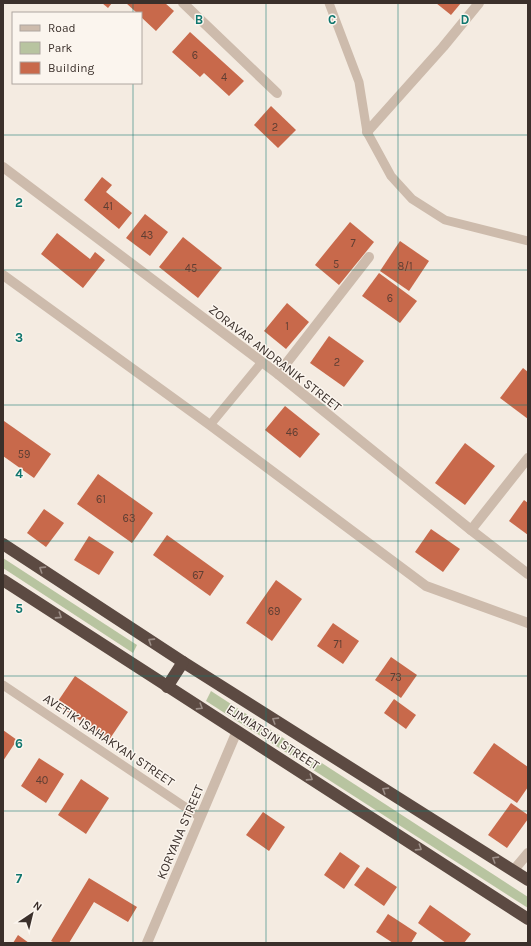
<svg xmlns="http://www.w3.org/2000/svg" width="531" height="946" font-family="Karla,sans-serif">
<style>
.green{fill:#b8c4a0}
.building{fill:#c8694b}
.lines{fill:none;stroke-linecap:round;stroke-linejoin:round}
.lane{stroke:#cdbbac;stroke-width:9}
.street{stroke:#cdbbac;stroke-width:10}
.highway{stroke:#5c4a42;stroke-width:12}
.oneway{stroke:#9c8e87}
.grid{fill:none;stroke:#0f766e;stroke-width:1;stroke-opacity:0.55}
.labels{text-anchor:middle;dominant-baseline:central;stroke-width:3;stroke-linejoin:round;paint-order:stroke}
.number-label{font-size:11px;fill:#5e3e33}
.street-label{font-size:13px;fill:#3b302b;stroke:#fbf5ee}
.grid-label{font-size:13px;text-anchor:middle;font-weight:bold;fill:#0f766e;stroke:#fbf5ee;stroke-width:3;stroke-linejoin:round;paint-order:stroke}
</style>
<rect width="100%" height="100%" fill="#f4ebe1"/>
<g class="green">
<path d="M3 558 137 645 133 653 3 568Z"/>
<path d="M211 691 528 897V908L206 701Z"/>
</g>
<g class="building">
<path d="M102 3H112L108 8Z"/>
<path d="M126 3H165L174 11 156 31 141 17V13H137Z"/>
<path d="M436 3H461L451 15Z"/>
<path d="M190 32 244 81 229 96 204 73 200 77 172 52Z"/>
<path d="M271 106 296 130 278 148 254 125Z"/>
<path d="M102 177 112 185 106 192 132 213 119 229 84 200Z"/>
<path d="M145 214 168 232 150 256 126 238Z"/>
<path d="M350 222 374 242 339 285 315 265Z"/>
<path d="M57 233 90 259 95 252 105 260 83 288 41 254Z"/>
<path d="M183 237 222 268 198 298 159 267Z"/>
<path d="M400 241 429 261 409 291 380 271Z"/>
<path d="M379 273 417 301 400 323 362 296Z"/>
<path d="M287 303 309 322 286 349 264 331Z"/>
<path d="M329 336 364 361 344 387 310 363Z"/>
<path d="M523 368 528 372V419L500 398Z"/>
<path d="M285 406 320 434 300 458 265 430Z"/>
<path d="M4 421 51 454 34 478 3 456V423Z"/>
<path d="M465 443 495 466 465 505 435 483Z"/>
<path d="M98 474 153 513 132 543 77 504Z"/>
<path d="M524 500 528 503V535L509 521Z"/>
<path d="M44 509 64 523 46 547 27 533Z"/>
<path d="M431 529 460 549 443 572 415 552Z"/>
<path d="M167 535 224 576 210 596 153 555Z"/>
<path d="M89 536 114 552 99 575 74 560Z"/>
<path d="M276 580 302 599 272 641 246 623Z"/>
<path d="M333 623 359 641 343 664 317 646Z"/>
<path d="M391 657 417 675 401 698 375 680Z"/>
<path d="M75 676 128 712 109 740 56 704Z"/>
<path d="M394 699 416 715 406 729 384 713Z"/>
<path d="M3 730 17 740 3 761Z"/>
<path d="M494 743 528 767V787L517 803 473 773Z"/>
<path d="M39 758 64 774 46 803 21 786Z"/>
<path d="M81 779 109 798 86 834 58 815Z"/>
<path d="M511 803 528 815V819L507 848 488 835Z"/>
<path d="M263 812 285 827 269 851 246 835Z"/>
<path d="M340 852 360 866 344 889 324 875Z"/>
<path d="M367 867 397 887 384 906 354 885Z"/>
<path d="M89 878 137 907 128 922 94 902 69 943H55L51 941Z"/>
<path d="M430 905 471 934 464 943H446L418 923Z"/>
<path d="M388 914 417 933 411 943H393L376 932Z"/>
<path d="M18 935 29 943H13Z"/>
</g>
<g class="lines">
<g class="lane">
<path d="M329 3 359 82 367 132 391 176 412 199 445 220 528 241"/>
<path d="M210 425 262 362"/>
<path d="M3 685 200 817"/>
</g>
<g class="street">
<path d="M183 3 277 93"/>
<path d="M367 132 443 47 479 3"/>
<path d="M3 167 278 374 471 530 528 574"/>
<path d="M3 275 210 425 426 586 528 623"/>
<path d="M278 374 369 257"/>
<path d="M471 530 528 458"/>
<path d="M513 871 528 853"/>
<path d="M147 943 237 731"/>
</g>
<g class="highway">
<path d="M3 544 183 662 528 880"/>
<path d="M3 580 528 919"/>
<path d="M167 687 183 662"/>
</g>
</g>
<defs><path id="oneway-chevron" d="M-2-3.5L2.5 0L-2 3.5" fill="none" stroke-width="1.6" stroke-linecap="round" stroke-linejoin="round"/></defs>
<g class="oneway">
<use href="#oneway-chevron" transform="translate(42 569) rotate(-147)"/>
<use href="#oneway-chevron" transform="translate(59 616) rotate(33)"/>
<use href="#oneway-chevron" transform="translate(151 641) rotate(-147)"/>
<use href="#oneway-chevron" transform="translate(200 707) rotate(32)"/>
<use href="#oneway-chevron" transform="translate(275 720) rotate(-148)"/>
<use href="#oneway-chevron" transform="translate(310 778) rotate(33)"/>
<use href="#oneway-chevron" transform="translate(385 790) rotate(-148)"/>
<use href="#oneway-chevron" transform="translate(419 848) rotate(33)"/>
<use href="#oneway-chevron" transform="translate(495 859) rotate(-148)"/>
</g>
<path class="grid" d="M133 3V13M266 3V943M398 3V943M133 83V943M3 135H528M3 270H528M3 405H528M3 541H528M3 676H528M3 811H528"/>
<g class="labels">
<g class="number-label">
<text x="195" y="55">6</text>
<text x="224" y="77">4</text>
<text x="275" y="127">2</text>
<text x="108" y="206">41</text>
<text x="147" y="235">43</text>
<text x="353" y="243">7</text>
<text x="336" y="264">5</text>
<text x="405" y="266">8/1</text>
<text x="191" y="268">45</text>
<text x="390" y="298">6</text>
<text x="287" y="326">1</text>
<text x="337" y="362">2</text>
<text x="292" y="432">46</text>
<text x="24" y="454">59</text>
<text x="101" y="499">61</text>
<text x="129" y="518">63</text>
<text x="198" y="575">67</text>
<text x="274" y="611">69</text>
<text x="338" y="644">71</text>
<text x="396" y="677">73</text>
<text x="42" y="780">40</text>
</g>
<g class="street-label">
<text transform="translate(275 358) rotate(38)">ZORAVAR ANDRANIK STREET</text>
<text transform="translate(273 737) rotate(33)">EJMIATSIN STREET</text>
<text transform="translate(109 740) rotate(34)">AVETIK ISAHAKYAN STREET</text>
<text transform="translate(180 832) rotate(-67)">KORYANA STREET</text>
</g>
</g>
<g class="grid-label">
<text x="199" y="24">B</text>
<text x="332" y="24">C</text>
<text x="465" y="24">D</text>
<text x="19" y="207">2</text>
<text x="19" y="342">3</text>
<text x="19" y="478">4</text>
<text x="19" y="613">5</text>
<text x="19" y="748">6</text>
<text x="19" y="883">7</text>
</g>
<rect width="531" height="946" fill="none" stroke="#3b302b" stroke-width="8"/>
<rect x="12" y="12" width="130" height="72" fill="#fbf5ee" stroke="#aea6a0"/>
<rect x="20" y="25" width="20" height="6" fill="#cdbbac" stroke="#aea6a0"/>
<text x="48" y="32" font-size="12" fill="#3b302b">Road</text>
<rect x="20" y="42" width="20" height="12" fill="#b8c4a0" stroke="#aea6a0"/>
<text x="48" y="52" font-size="12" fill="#3b302b">Park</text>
<rect x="20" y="62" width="20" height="12" fill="#c8694b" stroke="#aea6a0"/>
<text x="48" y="72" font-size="12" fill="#3b302b">Building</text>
<g transform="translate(32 914) rotate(35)" stroke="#fbf5ee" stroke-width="3" paint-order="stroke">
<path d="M0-3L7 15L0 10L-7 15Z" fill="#3b302b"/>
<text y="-6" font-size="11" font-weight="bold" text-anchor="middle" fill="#3b302b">N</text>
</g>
</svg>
